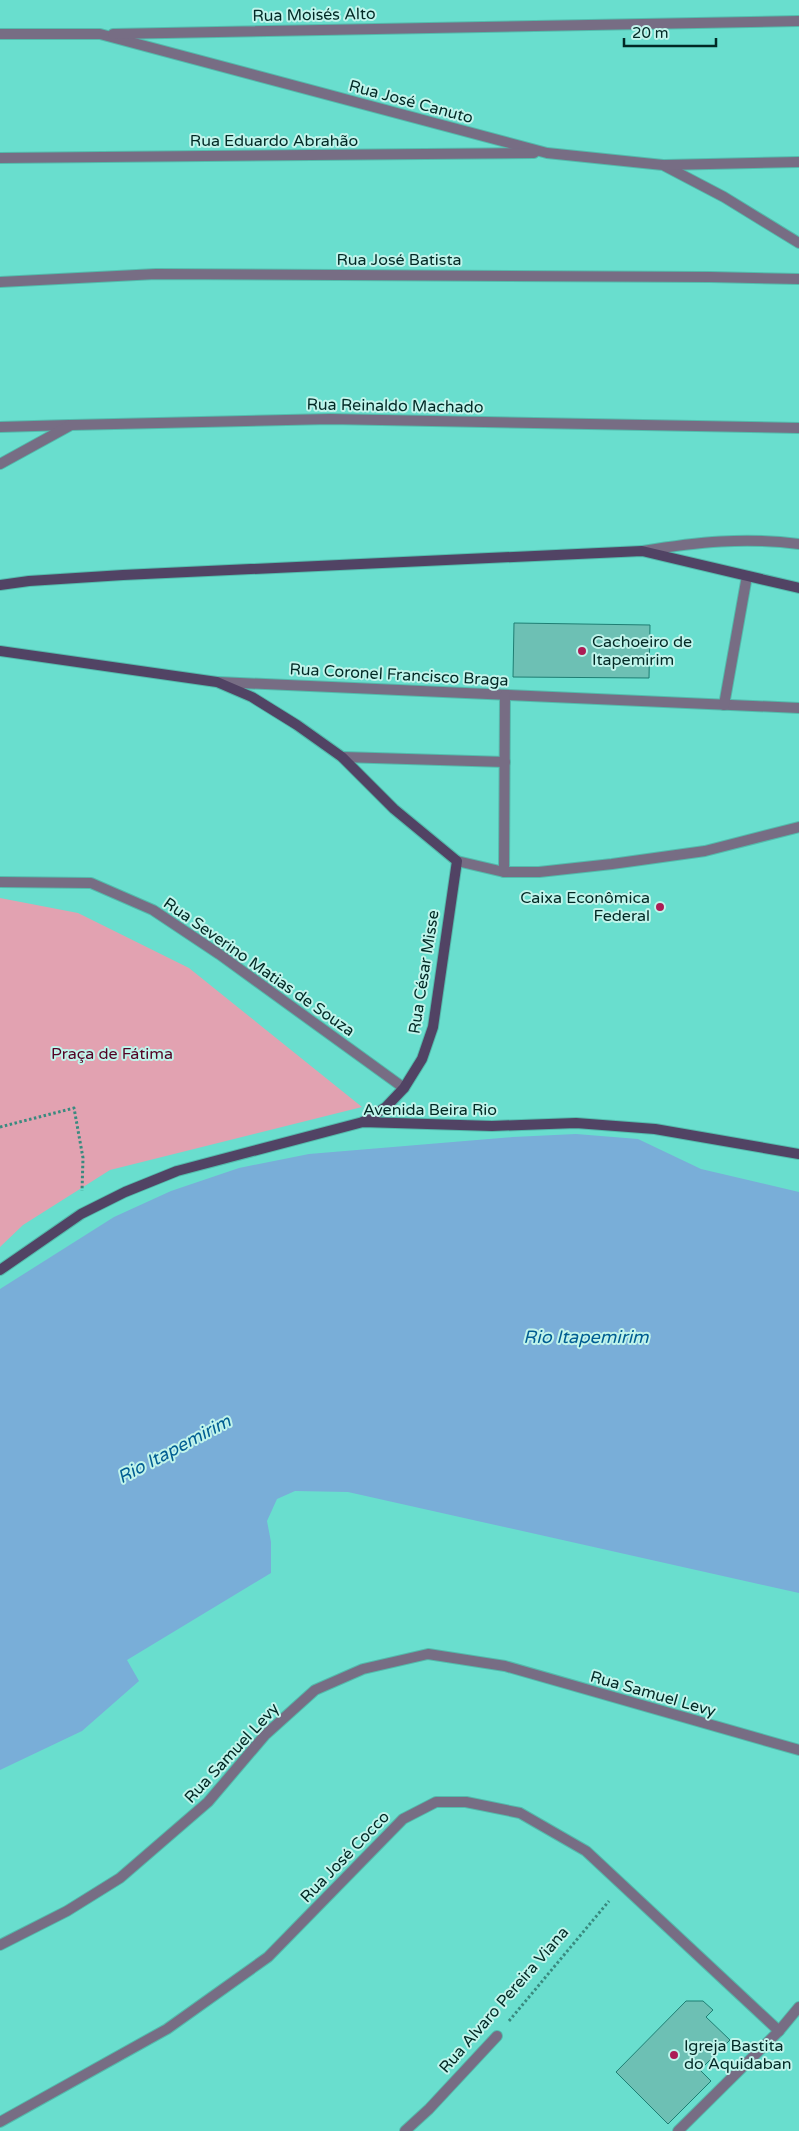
<svg xmlns="http://www.w3.org/2000/svg" width="799" height="2131" font-family="'Varela Round',sans-serif">
<style>
.green{fill:#e2a2b1}
.water{fill:#79aed8}
.building{fill:#6dc0b4;stroke:#1e7e73}
.lines{fill:none;stroke-linecap:round;stroke-linejoin:round}
.service-casing{stroke:#54baac;stroke-width:12}
.minor-casing{stroke:#54baac;stroke-width:12}
.tertiary-casing{stroke:#54baac;stroke-width:12}
.secondary-casing{stroke:#54baac;stroke-width:12}
.path{stroke:#398a7f;stroke-width:3;stroke-dasharray:2.5 2.5;stroke-linecap:butt}
.service{stroke:#776d84;stroke-width:10}
.minor{stroke:#776d84;stroke-width:10}
.tertiary{stroke:#776d84;stroke-width:10}
.secondary{stroke:#514364;stroke-width:10}
.poi-dot{fill:#ac1c55;stroke:#c0f4eb;stroke-width:2}
.labels{text-anchor:middle;dominant-baseline:central;stroke-width:4;stroke-linejoin:round;paint-order:stroke}
.street-label{font-size:16px;fill:#022925;stroke:#c0f4eb}
.poi-label{font-size:16px;fill:#022925;stroke:#c0f4eb;text-anchor:start}
.park-label{font-size:16px;fill:#530224;stroke:#c0f4eb}
.water-label{font-size:18px;font-style:italic;fill:#005d92;stroke:#c0f4eb}
</style>
<rect width="100%" height="100%" fill="#69dece"/>
<path class="green" d="M0 898 78 913 189 968 362 1107 110 1170 23 1225 0 1247Z"/>
<path class="water" d="M576 1134 638 1139 701 1169 799 1192V1593L348 1492 295 1491 277 1499 267 1521 271 1542V1573L127 1660 139 1681 82 1731 0 1770V1289L114 1217 171 1191 239 1168 309 1154 513 1137Z"/>
<g class="building">
<path d="M514 623 650 625 649 678 513 677Z"/>
<path d="M686 2001H703L713 2010 706 2017 730 2040 700 2070 711 2081 668 2124 616 2072Z"/>
</g>
<g class="lines">
<defs>
<path id="service" d="M342 757 505 762"/>
<g id="minor">
<path d="M0 34H100L547 153 663 165 724 197 799 243"/>
<path d="M113 34 799 21"/>
<path d="M0 158 534 153"/>
<path d="M665 165 799 162"/>
<path d="M0 282 156 274 710 277 799 279"/>
<path d="M0 427 69 425"/>
<path d="M0 464 71 425 330 419 799 428"/>
<path d="M643 551C697 542 745 537 799 544"/>
<path d="M218 682 799 708"/>
<path d="M724 705 747 576"/>
<path d="M457 861 504 872H539L612 864 705 851 799 827"/>
<path d="M504 872 505 695"/>
<path d="M0 882 91 883 153 910 219 954 404 1088"/>
<path d="M0 2122 167 2029 268 1957 403 1819 436 1802H466L520 1813 586 1851 779 2031"/>
<path d="M405 2131 429 2109 497 2036"/>
<path d="M678 2131 779 2031 799 2007"/>
</g>
<path id="tertiary" d="M0 1945 67 1911 120 1878 208 1802 265 1735 315 1690 363 1669 428 1654 505 1666 799 1750"/>
<g id="secondary">
<path d="M0 585 29 581 123 575 642 551 799 588"/>
<path d="M0 651 217 682 252 697 297 725 342 757 394 809 457 861 433 1027 422 1059 404 1088 386 1107 363 1122"/>
<path d="M0 1270 81 1214 125 1192 177 1171 363 1122 492 1126 576 1123 655 1129 799 1154"/>
</g>
</defs>
<use href="#service" class="service-casing"/>
<use href="#minor" class="minor-casing"/>
<use href="#tertiary" class="tertiary-casing"/>
<use href="#secondary" class="secondary-casing"/>
<g class="path">
<path d="M0 1127 74 1108 83 1158 82 1191"/>
<path d="M509 2021 609 1901"/>
</g>
<use href="#service" class="service"/>
<use href="#minor" class="minor"/>
<use href="#tertiary" class="tertiary"/>
<use href="#secondary" class="secondary"/>
</g>
<g class="poi-dot">
<circle cx="582" cy="651" r="5"/>
<circle cx="660" cy="907" r="5"/>
<circle cx="674" cy="2055" r="5"/>
</g>
<g class="labels">
<g class="street-label">
<text transform="translate(314 15) rotate(-1)">Rua Moisés Alto</text>
<text transform="translate(411 102) rotate(15)">Rua José Canuto</text>
<text x="274" y="141">Rua Eduardo Abrahão</text>
<text x="399" y="260">Rua José Batista</text>
<text transform="translate(395 406) rotate(1)">Rua Reinaldo Machado</text>
<text transform="translate(399 675) rotate(3)">Rua Coronel Francisco Braga</text>
<text transform="translate(259 967) rotate(35)">Rua Severino Matias de Souza</text>
<text transform="translate(424 972) rotate(-81)">Rua César Misse</text>
<text x="430" y="1110">Avenida Beira Rio</text>
<text transform="translate(653 1694) rotate(16)">Rua Samuel Levy</text>
<text transform="translate(232 1753) rotate(-47)">Rua Samuel Levy</text>
<text transform="translate(345 1857) rotate(-46)">Rua José Cocco</text>
<text transform="translate(504 2000) rotate(-49)">Rua Alvaro Pereira Viana</text>
</g>
<g class="poi-label">
<text x="592" y="642">Cachoeiro de<tspan x="592" dy="18">Itapemirim</tspan></text>
<text x="650" y="898" text-anchor="end">Caixa Econômica<tspan x="650" dy="18">Federal</tspan></text>
<text x="684" y="2046">Igreja Bastita<tspan x="684" dy="18">do Aquidaban</tspan></text>
</g>
<g class="park-label">
<text x="112" y="1054">Praça de Fátima</text>
</g>
<g class="water-label">
<text x="586" y="1337">Rio Itapemirim</text>
<text transform="translate(174 1449) rotate(-28)">Rio Itapemirim</text>
</g>
</g>
<path d="M624 38v8h92v-8" fill="none" stroke="#022925" stroke-width="2.5"/>
<text x="632" y="38" font-size="15" fill="#022925" stroke="#c0f4eb" stroke-width="4" paint-order="stroke">20 m</text>
</svg>
